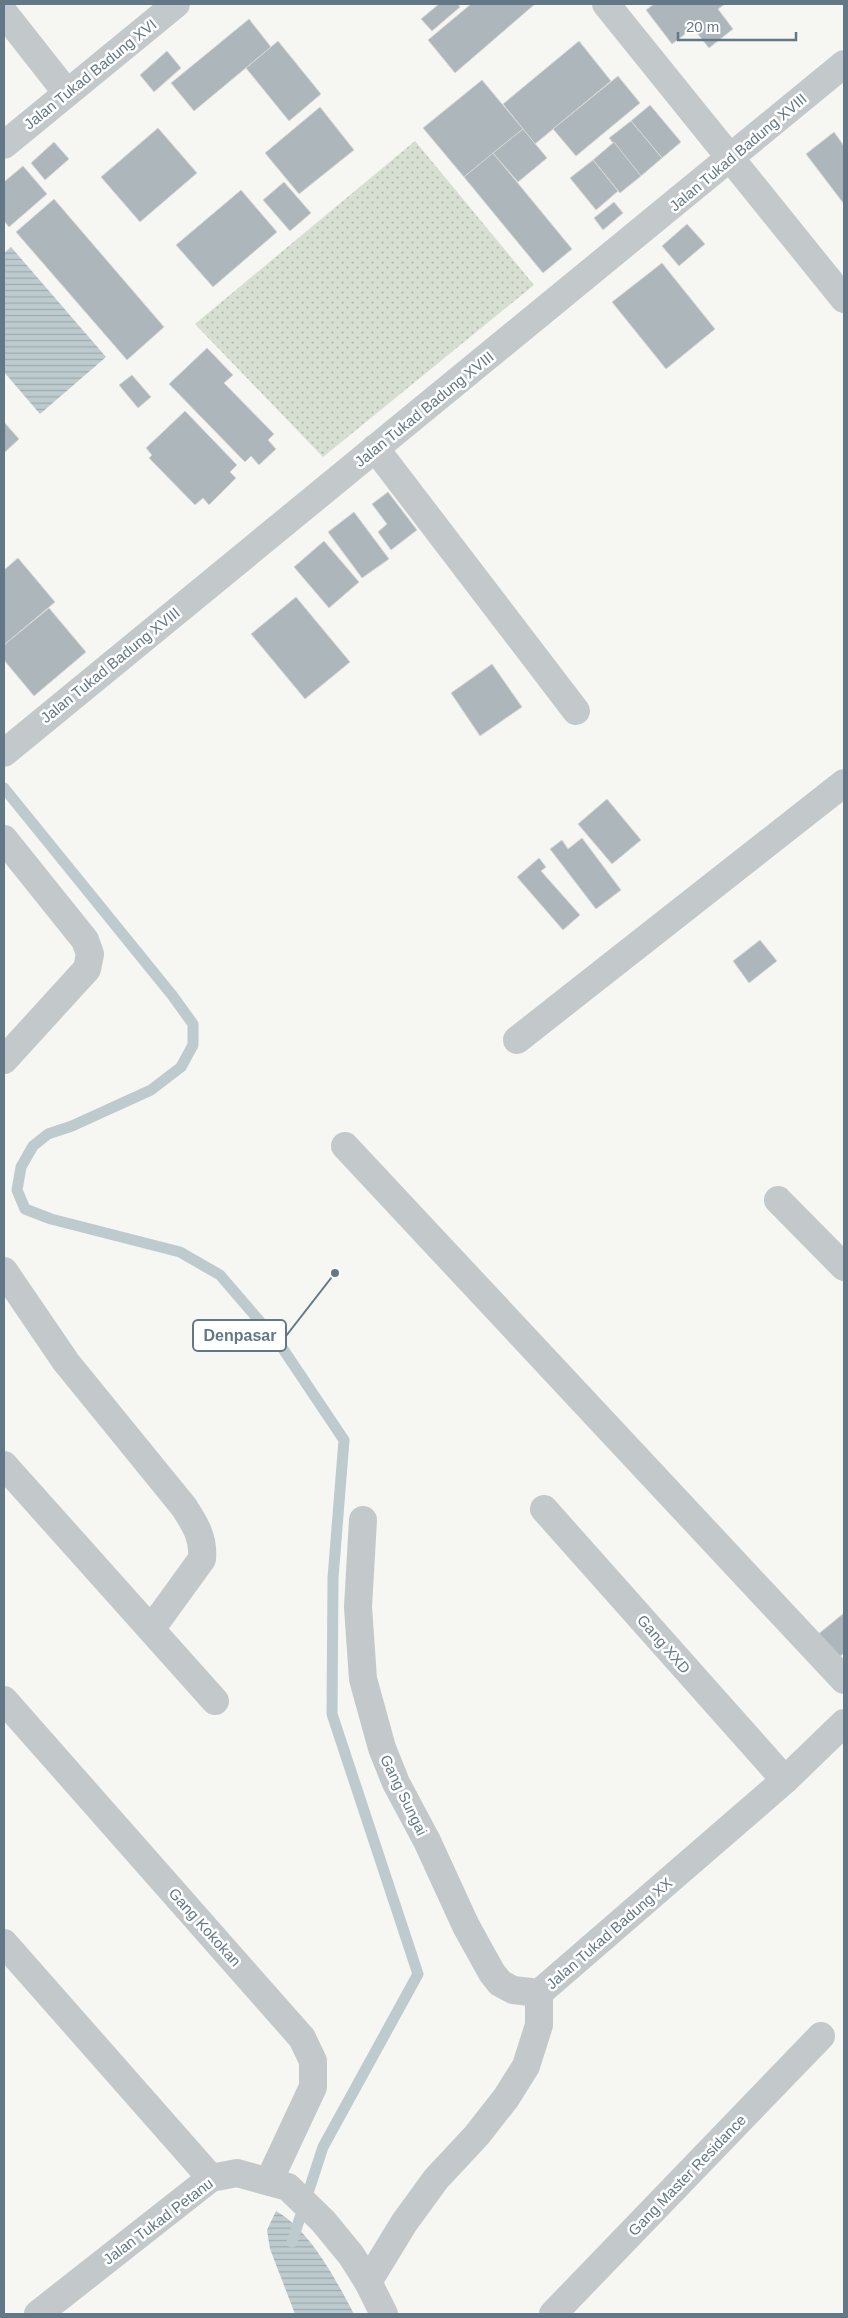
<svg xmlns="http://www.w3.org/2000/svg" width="848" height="2318" font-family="Arial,sans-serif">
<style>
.grass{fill:url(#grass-dots)}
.water{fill:url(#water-rules)}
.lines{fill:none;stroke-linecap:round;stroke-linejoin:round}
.stream{stroke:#bdcbcf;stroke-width:11}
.building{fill:#adb7bb;stroke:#d7d7d4}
.minor{stroke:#c3c8cb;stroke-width:28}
.labels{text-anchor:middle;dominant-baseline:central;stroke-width:5;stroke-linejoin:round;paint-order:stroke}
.street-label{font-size:15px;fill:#627886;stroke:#fff}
.leader{fill:none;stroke:#627886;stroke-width:2}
.callout-dot{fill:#627886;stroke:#fff;stroke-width:2}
.callout{fill:#fff;stroke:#627886;stroke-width:2}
.callout-label{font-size:16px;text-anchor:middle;font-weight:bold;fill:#627886}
</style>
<defs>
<pattern id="grass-dots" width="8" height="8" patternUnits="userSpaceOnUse" patternTransform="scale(1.25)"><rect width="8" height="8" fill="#d7ded2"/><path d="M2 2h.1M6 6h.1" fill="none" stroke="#b2b9b0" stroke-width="1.8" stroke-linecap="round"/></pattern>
<pattern id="water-rules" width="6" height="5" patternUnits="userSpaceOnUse" patternTransform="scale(1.25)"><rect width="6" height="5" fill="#bdcbcf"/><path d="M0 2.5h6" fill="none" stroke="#9daaae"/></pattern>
</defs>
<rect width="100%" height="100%" fill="#f6f6f2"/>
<path class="grass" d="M415 141 534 285 323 457 195 324Z"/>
<g class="water">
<path d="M11 247 106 357 40 414 4 372V253Z"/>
<path d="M276 2211C310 2230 336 2280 354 2314H295L270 2249 267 2230Z"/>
</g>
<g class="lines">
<path class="stream" d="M4 788 172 995 193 1024V1045L181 1067 151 1090 72 1126 48 1134 33 1146 21 1167 17 1190 25 1209 51 1219 180 1252 220 1275 281 1346 344 1440 333 1578 332 1714 418 1974 323 2147 292 2242"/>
</g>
<g class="building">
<path d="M439 4H458L460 7 432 31 421 19Z"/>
<path d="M471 4H535L455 73 428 40Z"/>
<path d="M654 4H725L718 9 733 29 709 48 693 28 672 44 646 10Z"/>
<path d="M249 19 271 47 194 111 171 83Z"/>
<path d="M278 41 321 94 289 121 246 68Z"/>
<path d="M579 41 611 81 535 144 503 104Z"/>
<path d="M167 51 181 68 154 92 140 75Z"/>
<path d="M618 76 640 103 576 156 553 129Z"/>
<path d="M482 80 523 129 464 177 423 128Z"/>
<path d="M650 105 681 142 662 158 631 121Z"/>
<path d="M320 107 354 150 299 194 265 153Z"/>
<path d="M631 121 662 158 641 176 609 138Z"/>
<path d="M158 128 197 173 140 222 101 177Z"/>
<path d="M523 129 547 158 518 182 493 153Z"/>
<path d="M834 132 844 146V204L806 154Z"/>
<path d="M54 142 69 159 45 180 31 163Z"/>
<path d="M614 142 641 176 620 193 593 160Z"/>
<path d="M493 153 572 249 543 273 464 177Z"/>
<path d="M593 160 618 191 596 210 570 178Z"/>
<path d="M23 166 47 194 9 227 4 221V182Z"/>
<path d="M284 182 311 213 290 231 263 200Z"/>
<path d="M241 190 277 232 213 287 176 245Z"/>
<path d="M54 199 164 327 127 360 16 232Z"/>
<path d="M614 202 623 213 603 230 594 218Z"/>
<path d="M687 224 705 244 679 266 662 246Z"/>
<path d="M662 263 715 329 666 369 612 302Z"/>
<path d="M207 348 233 375 224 383 274 434 268 440 276 449 259 465 251 456 245 462 169 384Z"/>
<path d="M132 375 151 397 138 408 119 385Z"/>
<path d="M185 411 237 465 230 472 236 478 209 505 203 498 195 505 149 458 152 455 146 448Z"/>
<path d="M4 422 19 439 4 453Z"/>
<path d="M388 492 417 530 391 550 378 532 387 524 372 504Z"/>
<path d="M354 512 389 559 362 578 328 532Z"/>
<path d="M324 541 359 582 329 608 294 567Z"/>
<path d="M18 558 55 602 4 645V570Z"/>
<path d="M296 597 350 662 305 699 251 634Z"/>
<path d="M49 608 86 652 34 696 4 660V645Z"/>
<path d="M492 664 522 707 480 736 451 693Z"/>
<path d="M607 799 641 840 612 864 578 824Z"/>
<path d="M582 838 621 890 596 909 550 849 562 840 568 849Z"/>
<path d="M539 858 546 867 541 871 580 915 563 930 517 877Z"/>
<path d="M760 940 777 961 749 983 733 961Z"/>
<path d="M844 1613V1653L836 1660 816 1636Z"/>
</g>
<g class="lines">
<g class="minor">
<path d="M606 4 844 299"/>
<path d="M4 13 67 93"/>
<path d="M4 145 176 4"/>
<path d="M375 448 576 711"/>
<path d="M4 753 844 64"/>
<path d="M4 839 85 940 90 954 87 969 4 1060"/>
<path d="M517 1040 844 783"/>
<path d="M345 1146 844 1680"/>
<path d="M778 1200 844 1267"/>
<path d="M4 1271 66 1362 184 1507C195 1524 204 1538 202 1559L152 1628"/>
<path d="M4 1465 215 1701"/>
<path d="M544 1509 785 1780"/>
<path d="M363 1520 358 1607 363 1679 382 1748 396 1783 427 1841 466 1926 492 1973 500 1983 513 1990 539 1993"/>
<path d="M4 1700 302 2038 313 2061V2087L269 2181"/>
<path d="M4 1943 211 2178"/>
<path d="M368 2282 404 2223 436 2179 477 2135 506 2098 526 2066 539 2025V1993L785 1780 844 1723"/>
<path d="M38 2314 211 2178 237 2173 288 2187 323 2221 351 2255 368 2282 384 2314"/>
<path d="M553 2314 821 2036"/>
</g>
</g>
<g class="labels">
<g class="street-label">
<text transform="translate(90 74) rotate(-39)">Jalan Tukad Badung XVI</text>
<text transform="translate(738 152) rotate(-40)">Jalan Tukad Badung XVIII</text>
<text transform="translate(424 409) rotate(-39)">Jalan Tukad Badung XVIII</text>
<text transform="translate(110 665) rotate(-39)">Jalan Tukad Badung XVIII</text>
<text transform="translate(664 1644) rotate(49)">Gang XXD</text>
<text transform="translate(404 1795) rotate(64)">Gang Sungai</text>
<text transform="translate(205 1927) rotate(48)">Gang Kokokan</text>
<text transform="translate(609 1933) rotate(-41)">Jalan Tukad Badung XX</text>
<text transform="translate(687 2175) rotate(-46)">Gang Master Residance</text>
<text transform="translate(158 2221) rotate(-37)">Jalan Tukad Petanu</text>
</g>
</g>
<path class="leader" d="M335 1273L286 1336"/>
<circle class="callout-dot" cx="335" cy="1273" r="5"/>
<rect class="callout" x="193" y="1320" width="93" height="31" rx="5"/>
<g class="callout-label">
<text x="240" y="1341">Denpasar</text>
</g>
<rect width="848" height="2318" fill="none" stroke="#627886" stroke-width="10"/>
<path d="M678 32v8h118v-8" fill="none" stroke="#627886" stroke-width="2.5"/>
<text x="686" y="32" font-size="15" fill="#627886" stroke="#ffffff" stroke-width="4" paint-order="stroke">20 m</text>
</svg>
